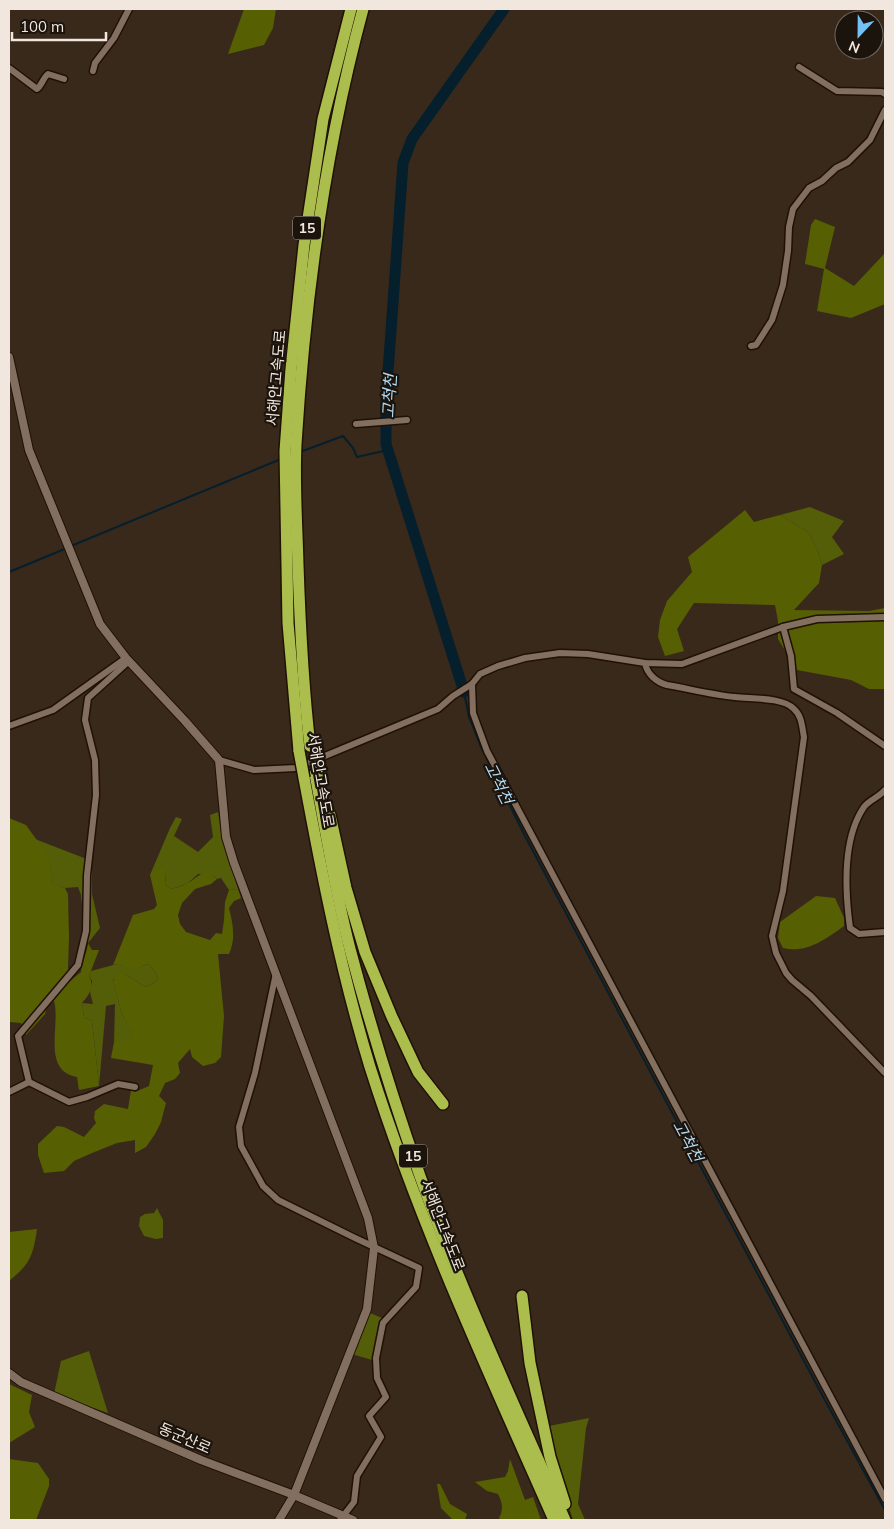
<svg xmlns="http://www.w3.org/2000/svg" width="894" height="1529" font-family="Mulish,'Noto Sans KR',sans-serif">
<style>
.green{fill:#545d07}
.forest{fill:#575f03}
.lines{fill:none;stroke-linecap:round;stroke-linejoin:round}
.stream{stroke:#051f2d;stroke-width:2}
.river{stroke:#051f2d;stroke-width:11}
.minor-casing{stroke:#201105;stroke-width:9}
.tertiary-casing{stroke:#201105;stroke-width:10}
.motorway-casing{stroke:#201105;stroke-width:14}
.minor{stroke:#826f5f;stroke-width:6}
.tertiary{stroke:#826f5f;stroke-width:8}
.motorway{stroke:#abbe4d;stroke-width:11}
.motorway-bridge-casing{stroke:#201105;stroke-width:14;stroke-linecap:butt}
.motorway-bridge{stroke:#abbe4d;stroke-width:11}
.labels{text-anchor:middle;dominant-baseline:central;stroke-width:4.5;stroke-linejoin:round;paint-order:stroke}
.shield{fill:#1b140d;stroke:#b2a89f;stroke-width:1}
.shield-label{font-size:14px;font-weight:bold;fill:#f2e7de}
.street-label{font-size:15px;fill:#f2e7de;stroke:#1b140d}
.water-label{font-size:16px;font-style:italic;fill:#b4dcf5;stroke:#1b140d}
</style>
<rect width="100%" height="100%" fill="#39291b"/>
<g class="green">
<path d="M810 507 844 521 832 537 844 554 822 565 818 552 809 533 780 515Z"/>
<path d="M218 812 221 832 238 889 229 890 221 878 217 879 214 876 198 874 187 884 171 889 165 884 166 873 150 875 170 828 176 817 182 819 174 836 198 852 213 837 210 815Z"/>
<path d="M35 839 84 858 92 859V894L100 928 88 943 84 927 81 895 78 887 65 888 51 885C53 864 48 855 35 839Z"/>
<path d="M117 964 135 970 142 966 149 964 158 976 156 982 146 987 126 975 113 980 122 1014 135 1038 114 1042 115 1004 106 1006 99 1086 92 1021 84 1017 82 1003 93 1004 90 992 92 981 89 976 91 971Z"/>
<path d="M157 1208 163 1220V1238L156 1239 144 1236 139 1226 140 1217 145 1214 154 1213Z"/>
<path d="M370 1313 382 1318 372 1360 352 1354Z"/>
<path d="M89 1351 108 1413 54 1394 61 1361Z"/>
<path d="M589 1418 586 1428 578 1504 585 1520H573L556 1467 549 1426Z"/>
</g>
<g class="forest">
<path d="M244 9H276L273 28 264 45 228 54Z"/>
<path d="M815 219 835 227 825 268 854 286 885 253V304L851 318 817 311 824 269 805 264 811 225Z"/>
<path d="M745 510 754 522 780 515 809 533 818 552 822 565 819 583 794 610 869 611 885 608V689H869L851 680 797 670 778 639V621L775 605 694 603 677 629 684 651 665 656 658 637 660 620 667 601 692 572 688 557Z"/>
<path d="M9 818 26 825 49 857 52 875 51 884 65 888 68 894 69 938 68 968 70 981 81 972C82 961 87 953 88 943L92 950H99L89 976C95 987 89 995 82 1003L84 1017 92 1021 99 1086 79 1090 77 1077C41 1071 61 1024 54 1001L47 1005 45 1014 26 1035 21 1023 9 1022Z"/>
<path d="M164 865 166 873 165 884 171 889C177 887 183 886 188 883 198 877 205 866 217 879L211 884 195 889 182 903 178 915 180 924 186 932 210 940 216 933 222 934 224 920 225 902 229 890 238 889 241 898 234 901 229 908C233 924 236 939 229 954H218L224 1016 221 1057 215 1063 203 1066 192 1057 190 1049 178 1063 180 1073 175 1079 165 1083 159 1096 166 1103 161 1122 155 1134 146 1147 135 1153V1140L117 1143 92 1153 74 1161 64 1171 44 1173 38 1155V1144L57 1126 64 1127 84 1137 96 1123 94 1118 95 1111 104 1104 128 1109 131 1090 135 1092 149 1086 153 1065 111 1058 114 1042 134 1037 122 1014 113 981 121 973 126 975 146 987 156 982 158 976 149 964 142 966 135 971 117 964 113 965 133 915 154 909 157 905 150 875Z"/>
<path d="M816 896 835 898 844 918V926C826 939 806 954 783 948L778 938 780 922Z"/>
<path d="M37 1229C33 1256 30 1264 9 1281V1232Z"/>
<path d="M9 1384 32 1395 29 1412 35 1427 9 1443Z"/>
<path d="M9 1459 38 1463 49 1479V1486L36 1520H9Z"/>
<path d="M510 1459 525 1500 533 1497 541 1520H501L499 1518C504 1509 502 1502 498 1494L487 1491 475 1482 505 1477 508 1471Z"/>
<path d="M437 1484H440L450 1504 467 1514 465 1520H453L441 1508Z"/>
</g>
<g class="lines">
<g class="stream">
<path d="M300 452 343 436 353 448 357 457 388 450"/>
<path d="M71 546 281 459"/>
<path d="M9 572 67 548"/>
<path d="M464 692 469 717 481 747 524 834 820 1391 885 1510"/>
</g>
<path class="river" d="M464 692 386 444V400L403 163 412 139 504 9"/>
<defs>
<g id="minor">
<path d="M799 67 837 91 882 92 885 94"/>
<path d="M9 68 37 89C42 85 43 78 48 74L64 79"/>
<path d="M93 71 95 63 114 38 129 9"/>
<path d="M751 346 756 345 772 320 783 285 788 251 789 227 793 209 809 188 822 181 836 168 848 162 870 140 885 110"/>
<path d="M356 424 407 420"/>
<path d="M783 627 791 656 794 689 837 713 885 746"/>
<path d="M645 663C647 674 656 682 667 685 690 689 713 695 735 697 751 699 783 697 794 709 802 716 802 727 804 737L783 891 772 936 776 953 786 973 792 980 811 996 885 1073"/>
<path d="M472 684 473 713 487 751 885 1499"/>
<path d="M9 726 53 710 126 658"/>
<path d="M219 760 254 770 296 768 438 709 453 696 472 684 480 674 498 666 525 658 560 653 588 654 645 663 682 664 783 627 817 619 885 617"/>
<path d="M885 790C879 797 869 800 864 807 842 839 845 891 850 928L859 934 885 932"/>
<path d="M276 973 255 1073 239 1127 241 1146 263 1186 278 1200 355 1238 419 1268 416 1287 383 1323 376 1358 377 1378 386 1397 369 1416 381 1437 357 1476 354 1502 340 1520"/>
<path d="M29 1082 18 1036 78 965 86 931 87 875 96 795 95 760 85 720 88 698 129 661"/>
<path d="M9 1092 29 1082 69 1102 87 1097 118 1084 135 1087"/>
</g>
<g id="tertiary">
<path d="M9 357 29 450 100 624 126 658 185 721 219 760 226 837 234 863 368 1218 374 1248 367 1309 294 1495 279 1520"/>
<path d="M9 1373 21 1382 201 1460 294 1495 353 1520"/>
</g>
<g id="motorway">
<path d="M310 746C303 686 300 625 298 565 297 525 294 484 296 444 305 299 325 149 363 9"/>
<path d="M299 751 288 623 285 451 291 369 304 245 323 119 351 9"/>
<path d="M315 774C326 832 335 891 350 949 370 1025 394 1102 420 1176 462 1293 515 1406 565 1520"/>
<path d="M304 778C322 875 341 972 370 1067 419 1222 488 1371 554 1520"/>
<path d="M330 815 346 888 365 952 392 1017 418 1072 443 1104"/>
<path d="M522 1296 530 1363 550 1457 565 1504"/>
</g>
</defs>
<use href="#minor" class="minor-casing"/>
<use href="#tertiary" class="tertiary-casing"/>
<use href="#motorway" class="motorway-casing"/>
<use href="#minor" class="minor"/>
<use href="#tertiary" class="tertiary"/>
<use href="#motorway" class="motorway"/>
<defs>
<g id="motorway-bridge">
<path d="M316 742 320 772"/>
<path d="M299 751 304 778"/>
</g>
</defs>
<use href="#motorway-bridge" class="motorway-bridge-casing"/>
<use href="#motorway-bridge" class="motorway-bridge"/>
</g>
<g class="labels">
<g class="shield">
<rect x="293" y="216.5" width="28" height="23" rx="4"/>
<rect x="399" y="1144.5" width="28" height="23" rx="4"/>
</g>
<g class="shield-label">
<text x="307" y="228">15</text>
<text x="413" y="1156">15</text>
</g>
<g class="street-label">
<text transform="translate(276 378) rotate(-85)">서해안고속도로</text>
<text transform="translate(321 780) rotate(80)">서해안고속도로</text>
<text transform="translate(443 1225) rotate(69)">서해안고속도로</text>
<text transform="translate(185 1438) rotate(23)">동군산로</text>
</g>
<g class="water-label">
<text transform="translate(389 396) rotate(-87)">고척천</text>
<text transform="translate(499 783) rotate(64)">고척천</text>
<text transform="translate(688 1141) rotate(62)">고척천</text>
</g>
</g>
<rect width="894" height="1529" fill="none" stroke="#f2e7de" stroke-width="20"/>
<g transform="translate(859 35) rotate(202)"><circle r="24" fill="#1b140d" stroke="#716861"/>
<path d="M0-4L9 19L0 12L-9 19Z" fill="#73c1f5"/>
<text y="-8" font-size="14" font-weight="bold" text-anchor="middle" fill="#f2e7de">N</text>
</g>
<path d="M12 32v8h94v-8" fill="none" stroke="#f2e7de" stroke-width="2.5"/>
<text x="20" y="32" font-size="15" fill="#f2e7de" stroke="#1b140d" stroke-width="4" paint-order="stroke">100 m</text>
</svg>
